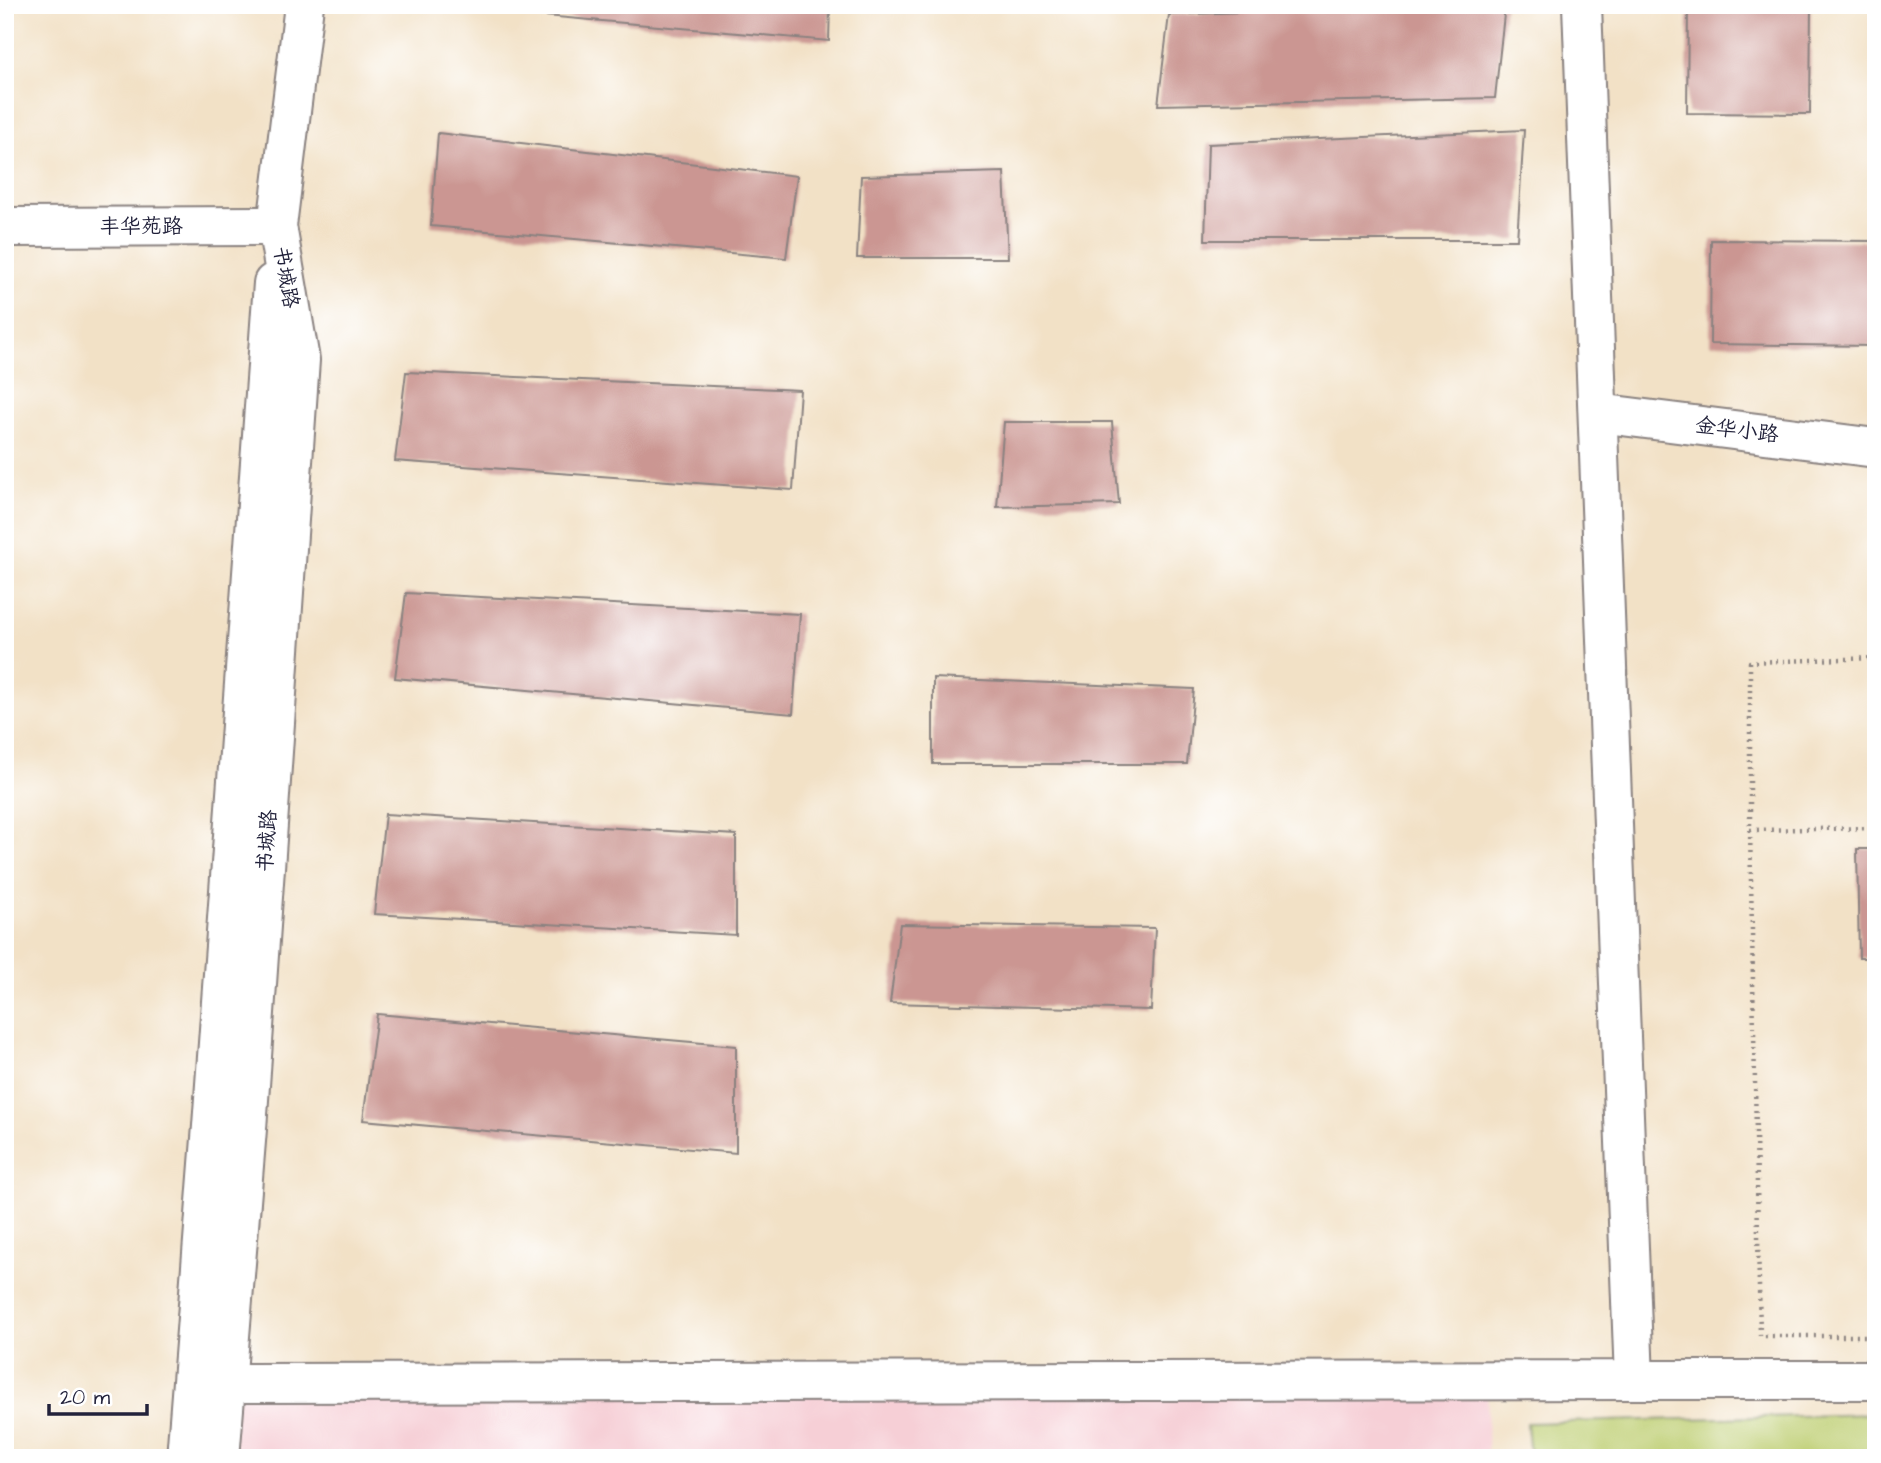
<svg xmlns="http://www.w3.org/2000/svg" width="1881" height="1463" font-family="'Architects Daughter','LXGW WenKai TC',sans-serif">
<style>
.built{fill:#f6cfd6}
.green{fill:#bdce71;stroke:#707856;stroke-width:2}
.building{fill:#cb9692}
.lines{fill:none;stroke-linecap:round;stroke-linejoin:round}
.street-casing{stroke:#8a8280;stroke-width:42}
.secondary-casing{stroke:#8a8280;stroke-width:42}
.path{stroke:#8a8280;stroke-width:4.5;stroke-dasharray:2 5;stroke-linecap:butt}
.street{stroke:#fff;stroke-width:38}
.secondary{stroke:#fff;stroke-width:38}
.labels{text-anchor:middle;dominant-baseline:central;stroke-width:6;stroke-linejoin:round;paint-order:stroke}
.street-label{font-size:21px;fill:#22223b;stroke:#fff}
</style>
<rect width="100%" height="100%" fill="#fff"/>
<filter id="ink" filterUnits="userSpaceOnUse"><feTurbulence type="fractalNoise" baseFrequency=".0143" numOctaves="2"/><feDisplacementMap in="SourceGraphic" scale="14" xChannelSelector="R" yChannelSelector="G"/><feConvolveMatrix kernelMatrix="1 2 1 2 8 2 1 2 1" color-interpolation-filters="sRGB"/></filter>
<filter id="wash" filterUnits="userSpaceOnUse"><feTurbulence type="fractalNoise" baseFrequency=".00686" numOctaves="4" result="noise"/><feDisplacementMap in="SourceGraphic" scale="28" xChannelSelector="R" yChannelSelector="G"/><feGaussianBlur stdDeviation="1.57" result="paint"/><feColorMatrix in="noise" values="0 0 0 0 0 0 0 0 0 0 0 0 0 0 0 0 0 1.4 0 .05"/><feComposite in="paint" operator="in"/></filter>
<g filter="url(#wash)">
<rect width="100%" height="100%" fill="#f2e1c6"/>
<path class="built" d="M1488 1380 1487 1458H220L226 1383Z"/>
<path class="green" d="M1876 1414V1458H1530L1527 1423Z"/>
<g id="blocks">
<g class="building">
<path d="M457 5H830L829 41 456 8Z"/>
<path d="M1409 5H1505L1495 98 1158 105 1169 15Z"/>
<path d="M1688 5H1811L1810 114 1687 113Z"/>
<path d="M1524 130 1517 240H1205L1208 144Z"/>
<path d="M438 133 797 176 786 258 431 226Z"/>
<path d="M1004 172 1008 258H857L861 176Z"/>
<path d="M1711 240 1876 241V346L1710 344Z"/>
<path d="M406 372 800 390 793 490 395 461Z"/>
<path d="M1004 422H1112L1119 504 997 507Z"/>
<path d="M406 593 800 614 793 714 395 678Z"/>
<path d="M933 678 1194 689 1187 764H933Z"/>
<path d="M385 814 736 835V935L374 914Z"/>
<path d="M1857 849H1876V958H1859Z"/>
<path d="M900 924 1155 928 1151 1010 890 1003Z"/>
<path d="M377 1014 736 1046V1153L363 1120Z"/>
</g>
</g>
</g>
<g filter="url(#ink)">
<use href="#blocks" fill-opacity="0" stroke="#8a8280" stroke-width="2"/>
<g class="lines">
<defs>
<g id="street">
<path d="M5 227 277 226"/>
<path d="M1598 413 1876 448"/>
<path d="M1634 1380H1876"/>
<path d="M226 1383 1634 1380 1582 5"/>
</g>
<g id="secondary">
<path d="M186 1458 212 1126 273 283"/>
<path d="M220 1458 247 1129 300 360 277 226 304 5"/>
</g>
</defs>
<use href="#street" class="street-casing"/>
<use href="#secondary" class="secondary-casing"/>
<g class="path">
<path d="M1876 658 1750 662V830L1876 828"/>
<path d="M1750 830 1760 1336H1876"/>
</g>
<use href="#street" class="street"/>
<use href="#secondary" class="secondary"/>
</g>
</g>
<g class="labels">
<g class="street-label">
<text x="141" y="226">丰华苑路</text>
<text transform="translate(286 277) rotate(80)">书城路</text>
<text transform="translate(1737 430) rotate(7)">金华小路</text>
<text transform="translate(267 841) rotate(-86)">书城路</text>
</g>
</g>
<rect width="1881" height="1463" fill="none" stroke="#fff" stroke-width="28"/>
<path d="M49 1404v10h98v-10" fill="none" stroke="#22223b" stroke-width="3.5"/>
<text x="60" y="1404" font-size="21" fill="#22223b" stroke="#ffffff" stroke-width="5" paint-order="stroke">20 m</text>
</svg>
